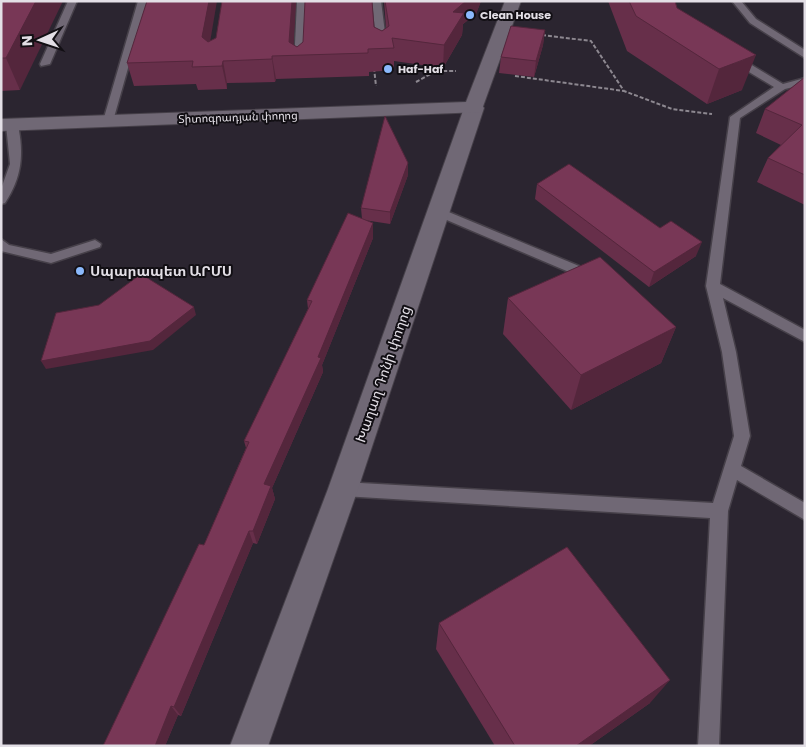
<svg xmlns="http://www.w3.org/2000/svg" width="806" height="747" font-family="Poppins,'Noto Sans Armenian',sans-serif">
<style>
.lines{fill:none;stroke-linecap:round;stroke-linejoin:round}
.service-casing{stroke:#464049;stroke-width:3}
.minor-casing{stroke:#464049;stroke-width:2}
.tertiary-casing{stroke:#464049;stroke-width:2}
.path{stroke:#8d8890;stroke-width:2;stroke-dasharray:4 2;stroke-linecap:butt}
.service{fill:#706875;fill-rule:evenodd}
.minor{fill:#706875;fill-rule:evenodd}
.tertiary{fill:#706875;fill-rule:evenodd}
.wall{fill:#672f4a}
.shaded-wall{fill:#54263c}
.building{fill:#783756;stroke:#54263c}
.poi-dot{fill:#8bb9fc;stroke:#120f14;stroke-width:2}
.labels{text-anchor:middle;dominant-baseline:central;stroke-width:4;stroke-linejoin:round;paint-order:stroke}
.far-poi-label{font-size:11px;font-weight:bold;fill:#e3dfe6;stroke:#120f14;text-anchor:start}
.far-street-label{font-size:11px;fill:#e3dfe6;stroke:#120f14}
.poi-label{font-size:14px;font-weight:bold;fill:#e3dfe6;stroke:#120f14;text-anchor:start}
.street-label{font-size:14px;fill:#e3dfe6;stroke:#120f14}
</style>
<rect width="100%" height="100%" fill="#2b2530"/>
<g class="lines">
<defs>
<g id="service">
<path d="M68 1H77L50 64 41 66 40 64Z"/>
<path d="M138 1H147L113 121 112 123H104L103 121Z"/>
<path d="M297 1H306L304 65 299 68 294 65Z"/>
<path d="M372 1H381L387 49 382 52 377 49Z"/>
<path d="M732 1H741L756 19 805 50V58L750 23Z"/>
<path d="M729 56H737L783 84 805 78V84L785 89 740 118 720 284 805 330V342L723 298 736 352 750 436 741 466 805 503V520L737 480 728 511 719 746H698L710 518 343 496 337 494 335 489 337 484 343 482 713 503 734 436 722 352 706 286 730 117 774 87 729 60Z"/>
<path d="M12 122 18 125C24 155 22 177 5 203L1 204V189L10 164 6 125Z"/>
<path d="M439 208 579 266 581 269 574 274 569 272 435 215 433 212Z"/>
<path d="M1 239 9 245 51 254 95 240 101 244 100 247 51 263 1 251Z"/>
</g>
<path id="minor" d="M474 102 481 104 484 108 358 489 268 746H230L328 489 464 108 467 104Z"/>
<path id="tertiary" d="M505 1H521L481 112 1 131V119L466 102Z"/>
</defs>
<use href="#service" class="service-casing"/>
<use href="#minor" class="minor-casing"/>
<use href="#tertiary" class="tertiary-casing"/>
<g class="path">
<path d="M542 35 591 41 624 91 672 109 712 114"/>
<path d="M374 68 376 86"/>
<path d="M515 76 624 91"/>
<path d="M416 82 436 71H456"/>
</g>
<use href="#service" class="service"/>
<use href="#minor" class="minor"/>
<use href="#tertiary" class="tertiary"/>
</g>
<g class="wall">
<path d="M1 1 20 90 1 91Z"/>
<path d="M222 1H296L293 45 297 47 374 27 382 31 386 28 384 1H481L476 14 463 24 462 35 443 68 394 61V70L369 72V76L276 79 275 82 227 83V89L198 90 196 84 134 86 127 63 210 41 216 38Z"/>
<path d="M608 1H675L677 8 742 90 707 104 627 51Z"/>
<path d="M545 30 543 45 534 77 499 73 501 57Z"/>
<path d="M805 77V205L757 182 768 158 781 145 756 133 765 109Z"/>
<path d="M408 175 390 224 364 220 373 238 322 365 323 372 272 488 275 499 257 544 253 543 181 716 178 715 165 746H103L204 545 246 448 244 441 308 309 307 300 362 219 361 208Z"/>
<path d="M537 184 696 256 649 287 535 199Z"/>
<path d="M508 298 676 327 661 363 571 410 503 334Z"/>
<path d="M439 623 650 703 589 746H495L436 649Z"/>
</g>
<g class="shaded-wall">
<path d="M36 1H63L20 90 6 58Z"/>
<path d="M209 1H217L207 60 202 37Z"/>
<path d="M292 1H296L293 55 289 42Z"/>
<path d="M466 1H481L476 14 463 24 462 35 443 68 444 45 453 12Z"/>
<path d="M545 30 543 45 534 77 536 61Z"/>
<path d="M756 55 742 90 707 104 719 69Z"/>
<path d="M272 56 276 79 275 82 272 59Z"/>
<path d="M223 61 227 83V89L222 66Z"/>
<path d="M408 163V175L390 224V212Z"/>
<path d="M373 223V238L322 365 323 372 272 488 275 499 257 544 253 531 264 484Z"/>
<path d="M702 242 696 256 649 287 654 272Z"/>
<path d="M194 307 196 315 153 350 46 369 41 361Z"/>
<path d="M676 327 661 363 571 410 581 375Z"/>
<path d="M249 531 253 543 181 716 174 707Z"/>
<path d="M670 680 650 703 589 746H576Z"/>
<path d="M171 706 178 715 165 746H155Z"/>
</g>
<g class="building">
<path d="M1 1H36L6 58H1Z"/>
<path d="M147 1H209L202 37 208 42 216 38 222 1H292L289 42 297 47 303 42 305 1H372L374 27 382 31 389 26 385 1H466L453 12 464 13 444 45 392 38 394 48 368 49V53L272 56V59L223 61 222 66 192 67 193 61 127 63Z"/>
<path d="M629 1H675L677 8 756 55 719 69 636 16Z"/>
<path d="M511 26 545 30 536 61 501 57Z"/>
<path d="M805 77V175L768 158 802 125 765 109Z"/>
<path d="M385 116 408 163 390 212 361 208Z"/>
<path d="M569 164 660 228 671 221 702 242 654 272 537 184Z"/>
<path d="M348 213 373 223 318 357 321 358 264 484 271 486 253 531H249L174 707 171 706 155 746H103L199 544 204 545 249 442 244 441 312 301 307 300Z"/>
<path d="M600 257 676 327 581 375 508 298Z"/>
<path d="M141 274 194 307 150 341 41 361 56 313 99 305Z"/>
<path d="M567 547 670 680 576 746H515L439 623Z"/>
</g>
<g class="poi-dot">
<circle cx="470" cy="15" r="5"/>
<circle cx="388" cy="69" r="5"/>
<circle cx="80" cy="271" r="5"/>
</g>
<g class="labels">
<g class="far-poi-label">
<text x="480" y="15">Clean House</text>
<text x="398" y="69">Haf-Haf</text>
</g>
<g class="far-street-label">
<text transform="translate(238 117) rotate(-2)">Տիտոգրադյան փողոց</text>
</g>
<g class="poi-label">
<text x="90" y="271">Սպարապետ ԱՐՄՍ</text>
</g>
<g class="street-label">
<text transform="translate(383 374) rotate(-71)">Խաղաղ Դոնի փողոց</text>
</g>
</g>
<rect width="806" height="747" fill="none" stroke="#e3dfe6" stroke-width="5"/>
<g transform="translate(40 40) rotate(267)" stroke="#120f14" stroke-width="4" paint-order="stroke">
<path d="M0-4L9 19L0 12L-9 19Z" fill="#e3dfe6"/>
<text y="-8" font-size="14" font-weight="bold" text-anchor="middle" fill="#e3dfe6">N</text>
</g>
</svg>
